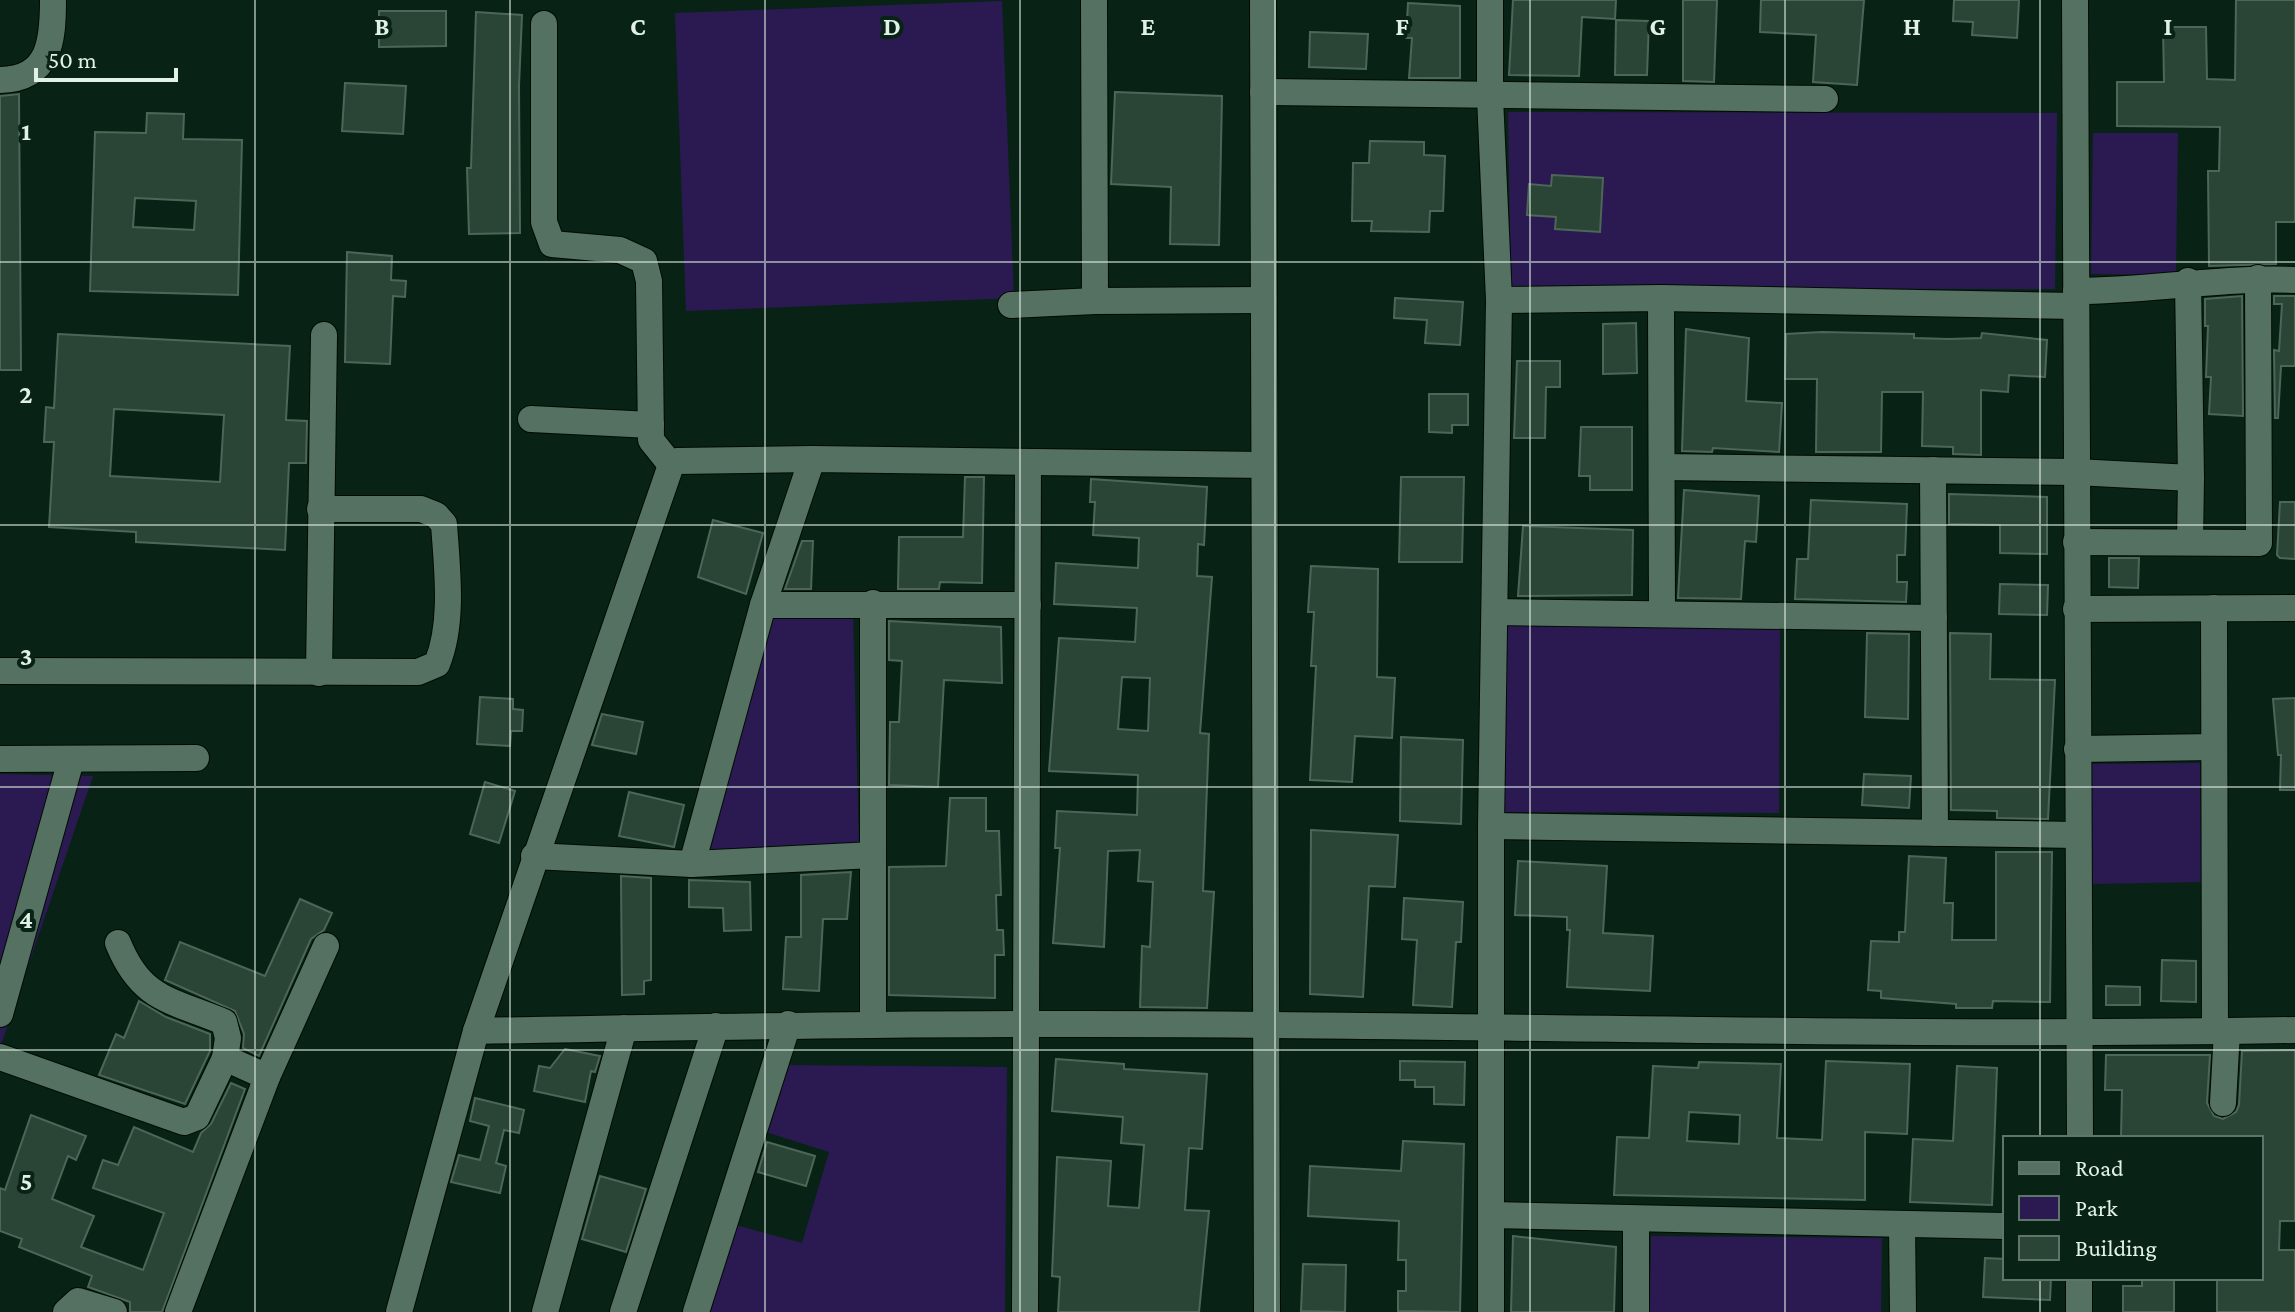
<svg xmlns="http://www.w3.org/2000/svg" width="2295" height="1312" font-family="'Crimson Pro',serif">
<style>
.green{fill:#2b1a52}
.building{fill:#2a4435;stroke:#4c6757;stroke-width:2;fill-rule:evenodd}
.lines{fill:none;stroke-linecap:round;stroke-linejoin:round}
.minor-casing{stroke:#000b03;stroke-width:28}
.minor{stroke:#557161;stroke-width:26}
.grid{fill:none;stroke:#e1f1e7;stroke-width:2;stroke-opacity:0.55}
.grid-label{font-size:26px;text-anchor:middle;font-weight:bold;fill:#e1f1e7;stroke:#082315;stroke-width:8;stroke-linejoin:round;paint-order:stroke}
</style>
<rect width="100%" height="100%" fill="#082315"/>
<g class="green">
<path d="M1002 1 1014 298 686 311 675 13Z"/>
<path d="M1508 112 2057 113 2055 289 1511 288Z"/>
<path d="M2093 133H2178L2176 275 2091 274Z"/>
<path d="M853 615 859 847 703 852 770 618Z"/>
<path d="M1505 624 1780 625 1779 813 1504 812Z"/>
<path d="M2200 763 2201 882 2092 884 2091 764Z"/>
<path d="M0 774 93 776 0 1048Z"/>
<path d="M783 1065 1007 1067 1005 1312H704L732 1224 802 1243 829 1152 760 1130Z"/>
<path d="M1651 1236 1882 1238 1881 1312H1650Z"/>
</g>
<g class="building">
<path d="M1513 0H1616L1615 19 1582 17 1579 76 1509 75Z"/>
<path d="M1683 0H1717L1714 82 1683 81Z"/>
<path d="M1761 0H1864L1857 85 1813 82 1816 35 1760 32Z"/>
<path d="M1954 0H2019L2017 38 1972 35 1973 22 1953 21Z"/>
<path d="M2236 0H2295V222H2276V264L2209 266 2208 171H2219L2220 127 2117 126V82H2164L2163 27H2206L2207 79 2235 80Z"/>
<path d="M1408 3 1460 6V78H1409L1412 38H1406Z"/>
<path d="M379 11H446V46L379 47Z"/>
<path d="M476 12 522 15 519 86 520 233 469 234 467 168H471Z"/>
<path d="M1616 20 1649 21 1647 75H1615Z"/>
<path d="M1310 32 1368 34 1366 69 1309 67Z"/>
<path d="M345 83 406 86 403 134 342 131Z"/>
<path d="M1115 92 1222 96 1219 245 1170 244 1171 187 1111 184Z"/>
<path d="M19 94 21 370H0V96Z"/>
<path d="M147 113 184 114 183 139 242 140 238 295 90 291 95 132 146 133ZM135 198 196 201 194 230 133 227Z"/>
<path d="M1370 141 1424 142V155L1445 156 1443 211H1430L1429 232 1371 231 1372 221H1352L1353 163H1369Z"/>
<path d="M1552 175 1603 178 1600 232 1555 229 1556 217 1527 215 1529 184 1551 186Z"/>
<path d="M347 252 392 256 391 280 406 281 405 297 393 296 390 364 345 362Z"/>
<path d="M2242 296 2243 416 2209 414 2211 377H2206L2208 326H2205V299Z"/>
<path d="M2274 296H2295V366H2281L2278 418H2275L2274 350 2279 351 2282 304H2274Z"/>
<path d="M1395 298 1463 302 1460 345 1425 343 1427 320 1394 318Z"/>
<path d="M1636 323 1637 373 1603 374V324Z"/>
<path d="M1686 329 1749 338 1746 401 1782 403 1779 452 1713 448 1712 452 1682 451Z"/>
<path d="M1822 332 1914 334V338L1949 339 1981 338 1982 333 2047 340 2045 377 2009 375 2008 392 1981 390V455L1953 454V447L1922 446 1923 392H1882L1881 452H1816L1817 379H1785L1786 334Z"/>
<path d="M58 334 290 346 286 420 307 421 306 463H289L285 550 136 542V532L49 527 54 442H44L46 407 54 408ZM114 409 224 415 220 482 110 476Z"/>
<path d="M1517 361H1560V387H1546L1545 438H1514Z"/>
<path d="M1429 394H1468V425H1452V433L1429 432Z"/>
<path d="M1581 427H1632V490H1590V476H1579Z"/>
<path d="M965 477H984L982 583 940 582 939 589H898L899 537H963Z"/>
<path d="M1401 477H1464L1462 562H1399Z"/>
<path d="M1091 479 1207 487 1204 545 1198 544 1197 576 1212 577 1200 733 1209 734 1203 891 1214 892 1207 1008 1140 1007 1142 946 1150 947 1153 882 1138 881 1140 850 1108 851 1104 947 1053 943 1060 848H1055L1057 811 1137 815 1138 775 1049 771 1059 638 1135 642 1137 608 1054 604 1056 563 1138 568 1139 538 1093 535 1095 502H1090ZM1122 677 1150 678 1148 731 1118 729Z"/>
<path d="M1684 490 1759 496 1756 542 1745 541 1741 599 1678 598Z"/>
<path d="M1949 494 2047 497V554L2000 553V525L1949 524Z"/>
<path d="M1811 500 1907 504 1905 555H1897V582H1907L1906 602 1795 599 1797 559H1808Z"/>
<path d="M2280 502H2295V559L2280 558 2277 555Z"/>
<path d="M713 520 763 533 746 594 698 577Z"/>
<path d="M1523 526 1633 530 1632 595 1518 596Z"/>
<path d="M802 541H813L811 589H785Z"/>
<path d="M2109 558H2139L2138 588 2109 587Z"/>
<path d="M1311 566 1378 569 1377 677 1395 678 1392 738 1355 736 1352 782 1310 780 1316 666H1311L1314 612H1308Z"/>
<path d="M2000 584 2048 585 2047 615 1999 614Z"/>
<path d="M889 621 1001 627 1002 683 944 680 938 787 889 785 890 722H899L902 661 889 660Z"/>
<path d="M1867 633 1909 634 1908 719 1865 717Z"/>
<path d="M1950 633 1991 634 1990 679 2055 680 2048 819 1997 818V811L1951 810Z"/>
<path d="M480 697 513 699V709L523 710 522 731H511L510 746 477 744Z"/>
<path d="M2295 698V790H2280L2281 755H2278L2273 699Z"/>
<path d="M602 714 643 722 636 754 592 745Z"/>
<path d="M1401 737 1463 740 1461 824 1400 821Z"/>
<path d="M1864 774 1911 776 1909 808 1862 805Z"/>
<path d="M485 782 515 791 499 843 470 834Z"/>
<path d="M629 792 684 805 674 847 619 836Z"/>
<path d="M950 798H986V831H999L1001 895H996L997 930H1003L1004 955H995V998L889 995V867L946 866Z"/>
<path d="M1311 830 1398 835 1395 887 1369 886 1363 997 1310 994Z"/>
<path d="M1996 852H2052L2050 1002 1993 1001 1992 1008H1956V1004L1881 998V991L1868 990 1871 941 1899 942V932H1905L1909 856 1946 858 1944 903H1953L1952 940H1996Z"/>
<path d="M1518 861 1607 866 1603 933 1653 936 1650 991 1567 987 1570 930H1567V917L1515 915Z"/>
<path d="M851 872 847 919H823L819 991 783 989 786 937H801V875Z"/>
<path d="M621 876 651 878V980L644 981V994L622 995Z"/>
<path d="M689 880 750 882 751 930 724 931 723 908 689 907Z"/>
<path d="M1404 898 1463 902 1461 942H1456L1452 1007 1413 1005 1417 940 1402 939Z"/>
<path d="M300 899 332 913 324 930 311 939 259 1056 243 1048 244 1034 235 1011 165 980 180 942 265 976Z"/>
<path d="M2162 960 2196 961V1002L2161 1001Z"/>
<path d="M2106 986 2140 987V1005H2106Z"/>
<path d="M139 1001 166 1017 210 1034V1051L185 1104 99 1075 116 1034 124 1038Z"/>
<path d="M565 1049 600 1056 595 1072 591 1071 585 1102 534 1091 539 1066 550 1068Z"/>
<path d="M2295 1050V1221H2280L2279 1250H2295V1312H2217V1278H2261V1138H2121L2122 1090H2105L2106 1055H2210L2207 1103 2214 1116 2223 1119 2236 1112 2239 1105 2242 1051Z"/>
<path d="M1056 1059 1124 1064V1069L1207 1074 1202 1149 1189 1148 1185 1210 1209 1211 1199 1312H1058L1060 1277 1052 1276 1057 1157 1111 1161 1108 1206 1139 1208 1144 1145 1121 1143 1123 1117 1052 1111Z"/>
<path d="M1400 1061 1465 1062 1464 1105 1434 1104V1087H1415V1080H1400Z"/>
<path d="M1826 1061 1910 1064 1907 1134 1865 1132V1200L1614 1195 1617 1137 1649 1138 1653 1066 1698 1068 1699 1062 1781 1064 1777 1138 1822 1140ZM1689 1112 1740 1115 1739 1144 1687 1141Z"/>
<path d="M1957 1066 1997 1068 1992 1205 1910 1202 1913 1139 1953 1141Z"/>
<path d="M231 1083 245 1089 162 1312H130V1302L88 1287 92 1276 19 1247 22 1239 0 1231V1188L5 1190 31 1115 86 1136 76 1160 68 1156 52 1199 94 1216 81 1247 143 1270 164 1213 93 1188 103 1160 118 1165 134 1127 193 1152 201 1133 211 1124Z"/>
<path d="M475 1098 524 1110 519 1133 504 1130 496 1163 506 1166 500 1193 451 1182 459 1155 480 1160 489 1126 470 1121Z"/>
<path d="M1403 1141 1464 1144 1460 1312 1398 1311V1291H1406V1260H1398L1399 1221 1308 1216 1310 1166 1401 1171Z"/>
<path d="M767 1142 815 1156 806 1186 758 1172Z"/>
<path d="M600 1176 646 1189 626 1252 582 1239Z"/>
<path d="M1513 1236 1616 1247 1614 1312H1511Z"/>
<path d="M1985 1258 2005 1259V1278H2051L2050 1300 1983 1297Z"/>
<path d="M1303 1264 1346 1265 1345 1312 1301 1311Z"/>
<path d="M2142 1278H2174V1312H2123V1286H2142Z"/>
</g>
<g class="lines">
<defs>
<g id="minor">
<path d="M1094 0 1095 301 1264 300"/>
<path d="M1263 0 1267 1312"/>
<path d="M1490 0V97L1499 300 1491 826V1312"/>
<path d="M2075 0 2080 1138"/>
<path d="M544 24V222L552 244 620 250 644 261 649 281 651 440 671 465"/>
<path d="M0 80C50 79 53 41 53 0"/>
<path d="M1263 92 1825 99"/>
<path d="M2076 291C2150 291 2220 277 2295 280"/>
<path d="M1661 298 1662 614"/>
<path d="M1499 300 1661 298 2076 306"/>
<path d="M1011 305 1095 301"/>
<path d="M531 419 651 425"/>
<path d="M1662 467 2076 472 2191 478 2188 281"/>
<path d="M1933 470 1935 833"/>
<path d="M2076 542 2259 543 2258 278"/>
<path d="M2190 542 2191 478"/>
<path d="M873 603V1025"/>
<path d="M763 605H1028"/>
<path d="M2214 608 2215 1031"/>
<path d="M2076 609 2295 608"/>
<path d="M1496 612 1934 618"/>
<path d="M0 671 418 672 437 664C454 622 447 569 444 524L436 515 421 509H320"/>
<path d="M319 673 324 335"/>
<path d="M2077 749 2214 747"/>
<path d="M0 759 196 758"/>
<path d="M1491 826 2077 835"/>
<path d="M534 856 692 864 763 605 812 459"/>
<path d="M692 864 873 855"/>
<path d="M118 943C141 1000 171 1000 224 1022L228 1038 225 1058 267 1077"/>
<path d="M0 1014 71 760"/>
<path d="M476 1031C741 1026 1006 1022 1271 1025 1613 1028 1954 1036 2295 1030"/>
<path d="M0 1057 184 1122 197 1117 225 1058"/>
<path d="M2223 1103 2227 1031"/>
<path d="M1492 1215 2005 1226"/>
<path d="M1636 1219V1312"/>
<path d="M1902 1224 1903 1312"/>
<path d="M66 1312 78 1301 114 1312"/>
<path d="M178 1312 267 1077 326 946"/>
<path d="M399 1312 476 1031 671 465 677 461 812 459 1264 465"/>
<path d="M545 1312 624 1028"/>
<path d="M623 1312 716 1026"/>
<path d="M696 1312 788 1024"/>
<path d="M1025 1312 1028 462"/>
<path d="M2079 1312V1278"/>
</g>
</defs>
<use href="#minor" class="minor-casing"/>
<use href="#minor" class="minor"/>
</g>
<path class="grid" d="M255 0V1312M510 0V1312M765 0V1312M1020 0V1312M1275 0V1312M1530 0V1312M1785 0V1312M2040 0V1138M0 262H2295M0 525H2295M0 787H2295M0 1050H2295M2040 1278V1312"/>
<g class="grid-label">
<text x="382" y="35">B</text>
<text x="638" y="35">C</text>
<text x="892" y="35">D</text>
<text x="1148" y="35">E</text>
<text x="1402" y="35">F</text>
<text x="1658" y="35">G</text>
<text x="1912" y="35">H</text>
<text x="2168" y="35">I</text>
<text x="26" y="140">1</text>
<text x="26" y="403">2</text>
<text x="26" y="665">3</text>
<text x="26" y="928">4</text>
<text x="26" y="1190">5</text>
</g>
<rect x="2003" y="1136" width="260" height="144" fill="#082315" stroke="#5f7569" stroke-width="2"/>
<rect x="2019" y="1162" width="40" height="12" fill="#557161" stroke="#5f7569" stroke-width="2"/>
<text x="2075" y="1176" font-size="24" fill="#e1f1e7">Road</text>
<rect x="2019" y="1196" width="40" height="24" fill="#2b1a52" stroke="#5f7569" stroke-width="2"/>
<text x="2075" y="1216" font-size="24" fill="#e1f1e7">Park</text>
<rect x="2019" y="1236" width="40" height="24" fill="#2a4435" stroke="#5f7569" stroke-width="2"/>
<text x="2075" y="1256" font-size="24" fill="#e1f1e7">Building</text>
<path d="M36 68v12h140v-12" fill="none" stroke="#e1f1e7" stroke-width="4"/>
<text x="48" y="68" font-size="24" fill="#e1f1e7" stroke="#082315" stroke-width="6" paint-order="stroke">50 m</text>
</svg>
